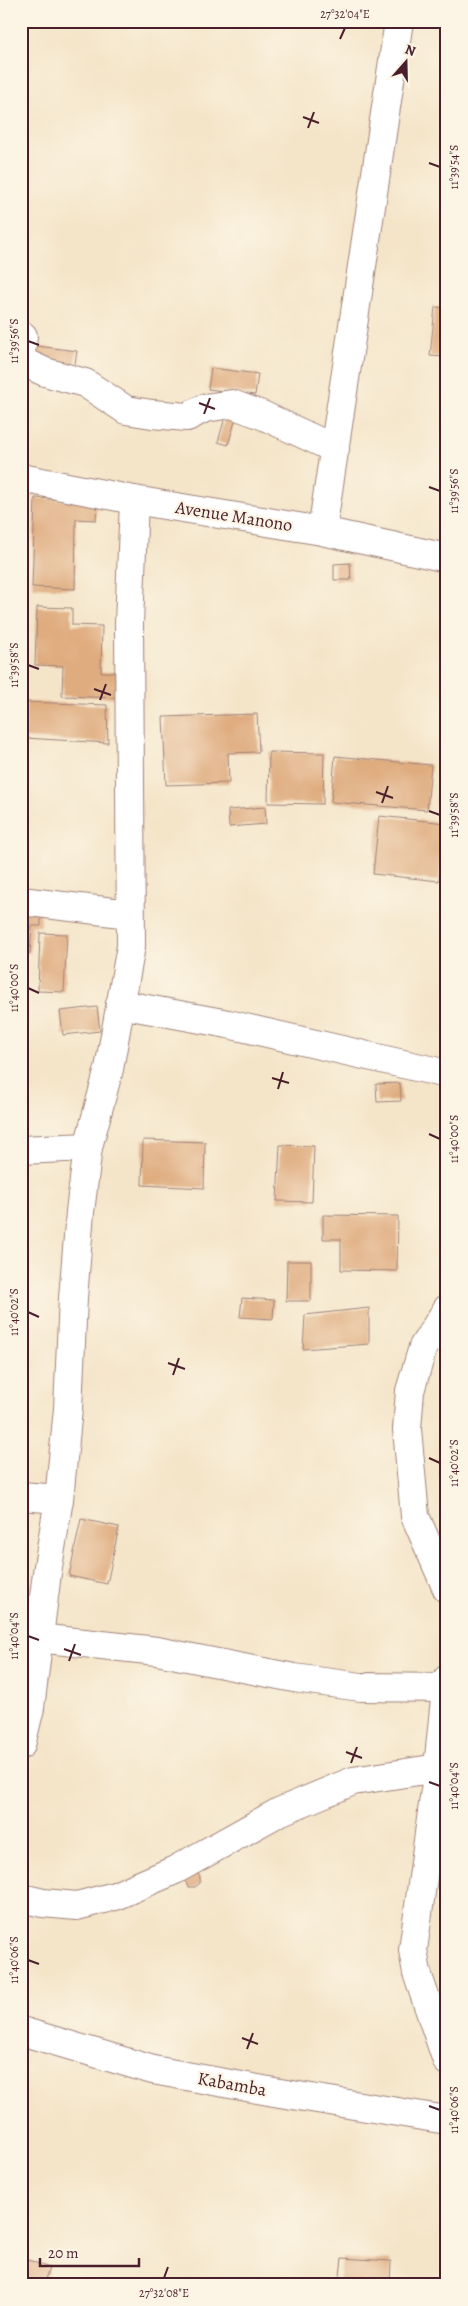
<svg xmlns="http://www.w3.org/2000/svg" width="468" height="2306" font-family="Alegreya,serif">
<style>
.building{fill:#dfac7f}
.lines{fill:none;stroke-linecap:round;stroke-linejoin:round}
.minor-casing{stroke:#9f827a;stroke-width:30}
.minor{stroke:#fff;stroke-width:28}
.ticks{fill:none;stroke:#4a1f2b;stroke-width:2}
.labels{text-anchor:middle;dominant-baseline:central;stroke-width:4.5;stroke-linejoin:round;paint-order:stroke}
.street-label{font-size:18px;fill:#4a1f2b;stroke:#fcf5e5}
.neatline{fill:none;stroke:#4a1f2b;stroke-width:2}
.ticks-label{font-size:12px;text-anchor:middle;fill:#4a1f2b}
</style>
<rect width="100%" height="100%" fill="#fcf5e5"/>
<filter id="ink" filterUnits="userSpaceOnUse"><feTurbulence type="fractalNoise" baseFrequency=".02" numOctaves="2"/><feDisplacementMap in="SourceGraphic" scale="10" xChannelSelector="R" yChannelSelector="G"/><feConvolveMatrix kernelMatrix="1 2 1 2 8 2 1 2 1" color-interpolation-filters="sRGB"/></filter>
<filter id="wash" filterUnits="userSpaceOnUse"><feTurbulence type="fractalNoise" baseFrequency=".0096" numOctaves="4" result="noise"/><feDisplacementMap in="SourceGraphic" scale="20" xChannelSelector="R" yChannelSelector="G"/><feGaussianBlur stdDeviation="1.12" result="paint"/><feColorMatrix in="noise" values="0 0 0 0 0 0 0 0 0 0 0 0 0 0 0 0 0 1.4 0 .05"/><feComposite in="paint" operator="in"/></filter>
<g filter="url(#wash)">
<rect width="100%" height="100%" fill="#f4e5c9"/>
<g id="blocks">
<g class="building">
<path d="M435 307 447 308 446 357 430 356Z"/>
<path d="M29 345 77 351 74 370 28 358Z"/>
<path d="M211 368 258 374 255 395 208 389Z"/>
<path d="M226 414 236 418 228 445 218 442Z"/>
<path d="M35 498 97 502 96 520 76 519 75 589 32 587Z"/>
<path d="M350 563 351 580H334V564Z"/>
<path d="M37 607 72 608V625L102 626 101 672H120L119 698 62 696 63 666 35 665Z"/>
<path d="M26 702 107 705 108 743 25 738Z"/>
<path d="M257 714 259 752 228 753 229 783 166 785 163 717Z"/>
<path d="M269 752 324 753 323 804 268 803Z"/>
<path d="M335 756 431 765 427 810 331 802Z"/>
<path d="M439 776H447V803L438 802Z"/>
<path d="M265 807 266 824 229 827 228 810Z"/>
<path d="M379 816 446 823 439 881 373 874Z"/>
<path d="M24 904H41V926H32L30 953H21Z"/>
<path d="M40 933 67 934 64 992 38 991Z"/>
<path d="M97 1007 100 1031 63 1035 60 1011Z"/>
<path d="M400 1083 401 1101 377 1102 376 1084Z"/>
<path d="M143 1140 205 1142 204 1188 142 1185Z"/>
<path d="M280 1145 314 1146 312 1202 277 1201Z"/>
<path d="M323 1215 398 1216 397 1271 341 1270V1239H323Z"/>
<path d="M287 1261H311V1301H286Z"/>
<path d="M242 1298 274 1300 273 1319 240 1317Z"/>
<path d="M369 1308V1344L303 1349 305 1315Z"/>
<path d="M447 1441V1492H444L441 1442Z"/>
<path d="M81 1519 119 1527 107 1584 69 1576Z"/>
<path d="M197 1873 200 1877V1883L195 1887H189L184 1880Z"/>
<path d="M21 2257 49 2268 43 2285 21 2277Z"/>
<path d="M342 2258 391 2261 390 2285H339Z"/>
</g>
</g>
</g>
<g filter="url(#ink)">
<use href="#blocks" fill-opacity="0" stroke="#9f827a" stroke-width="1"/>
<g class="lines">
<defs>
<g id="minor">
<path d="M21 335 23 336 21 353"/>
<path d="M21 361 45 372 85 383 126 410 152 414 187 417 205 408 232 404 262 415 335 449"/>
<path d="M21 478 134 500 322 531 447 558"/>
<path d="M322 531 399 21"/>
<path d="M21 901 130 914"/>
<path d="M120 1004 228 1024 447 1074"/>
<path d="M21 1150 88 1147"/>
<path d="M447 1309 423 1347 410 1391 407 1429 415 1516 447 1589"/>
<path d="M21 1496 59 1499"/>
<path d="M38 1638 157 1651 294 1678 361 1687 447 1688"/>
<path d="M447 1679 438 1768 413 1950 417 1973 447 2061"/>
<path d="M21 1745 30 1708 47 1573 59 1499 68 1409 73 1298 80 1212 88 1147 109 1069 131 946 129 624 134 500"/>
<path d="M21 1898 43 1903 77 1906 115 1896 175 1870 279 1812 353 1781 438 1768"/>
<path d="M21 2031 153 2070 280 2093 447 2120"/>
</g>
</defs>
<use href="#minor" class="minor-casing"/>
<use href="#minor" class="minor"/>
</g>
</g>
<path class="ticks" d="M340 39 345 28M303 117 319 123M308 128 314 112M429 163 440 167M28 341 39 345M199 403 215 409M204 414 210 398M429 487 440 491M28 665 39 669M94 689 111 695M100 700 106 684M376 792 393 798M382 803 388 786M429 811 440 815M28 988 39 993M272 1078 289 1083M278 1089 283 1072M429 1134 440 1139M28 1312 39 1317M168 1363 185 1369M173 1375 179 1358M429 1458 440 1463M28 1636 39 1640M64 1649 81 1655M69 1661 75 1644M346 1752 362 1758M351 1763 357 1747M429 1782 440 1786M28 1960 39 1964M242 2038 258 2044M247 2049 253 2033M429 2106 440 2110M164 2278 168 2267"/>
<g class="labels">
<g class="street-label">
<text transform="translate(234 516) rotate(9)">Avenue Manono</text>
<text transform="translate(232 2084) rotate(10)">Kabamba</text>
</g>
</g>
<rect width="468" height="2306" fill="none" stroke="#fcf5e5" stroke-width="55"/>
<g transform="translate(406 62) rotate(20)" stroke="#fcf5e5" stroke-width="4" paint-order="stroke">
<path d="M0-4L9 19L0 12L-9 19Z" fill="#4a1f2b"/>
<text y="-8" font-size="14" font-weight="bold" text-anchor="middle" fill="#4a1f2b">N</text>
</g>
<path d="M40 2258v8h99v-8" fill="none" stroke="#4a1f2b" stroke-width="2.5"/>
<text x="48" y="2258" font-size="15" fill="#4a1f2b" stroke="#fcf5e5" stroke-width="4" paint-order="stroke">20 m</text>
<rect x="28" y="28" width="412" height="2250" class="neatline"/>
<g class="ticks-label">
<text x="345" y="18">27°32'04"E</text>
<text transform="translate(454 167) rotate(-90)" y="4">11°39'54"S</text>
<text transform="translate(14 341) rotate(-90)" y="4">11°39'56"S</text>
<text transform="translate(454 491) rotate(-90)" y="4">11°39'56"S</text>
<text transform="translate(14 665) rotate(-90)" y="4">11°39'58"S</text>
<text transform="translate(454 815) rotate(-90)" y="4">11°39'58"S</text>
<text transform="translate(14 988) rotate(-90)" y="4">11°40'00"S</text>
<text transform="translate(454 1139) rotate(-90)" y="4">11°40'00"S</text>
<text transform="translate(14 1312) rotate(-90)" y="4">11°40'02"S</text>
<text transform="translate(454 1463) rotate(-90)" y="4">11°40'02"S</text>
<text transform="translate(14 1636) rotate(-90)" y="4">11°40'04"S</text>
<text transform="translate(454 1786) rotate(-90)" y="4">11°40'04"S</text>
<text transform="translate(14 1960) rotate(-90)" y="4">11°40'06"S</text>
<text transform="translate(454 2110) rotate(-90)" y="4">11°40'06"S</text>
<text x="164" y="2297">27°32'08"E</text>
</g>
</svg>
